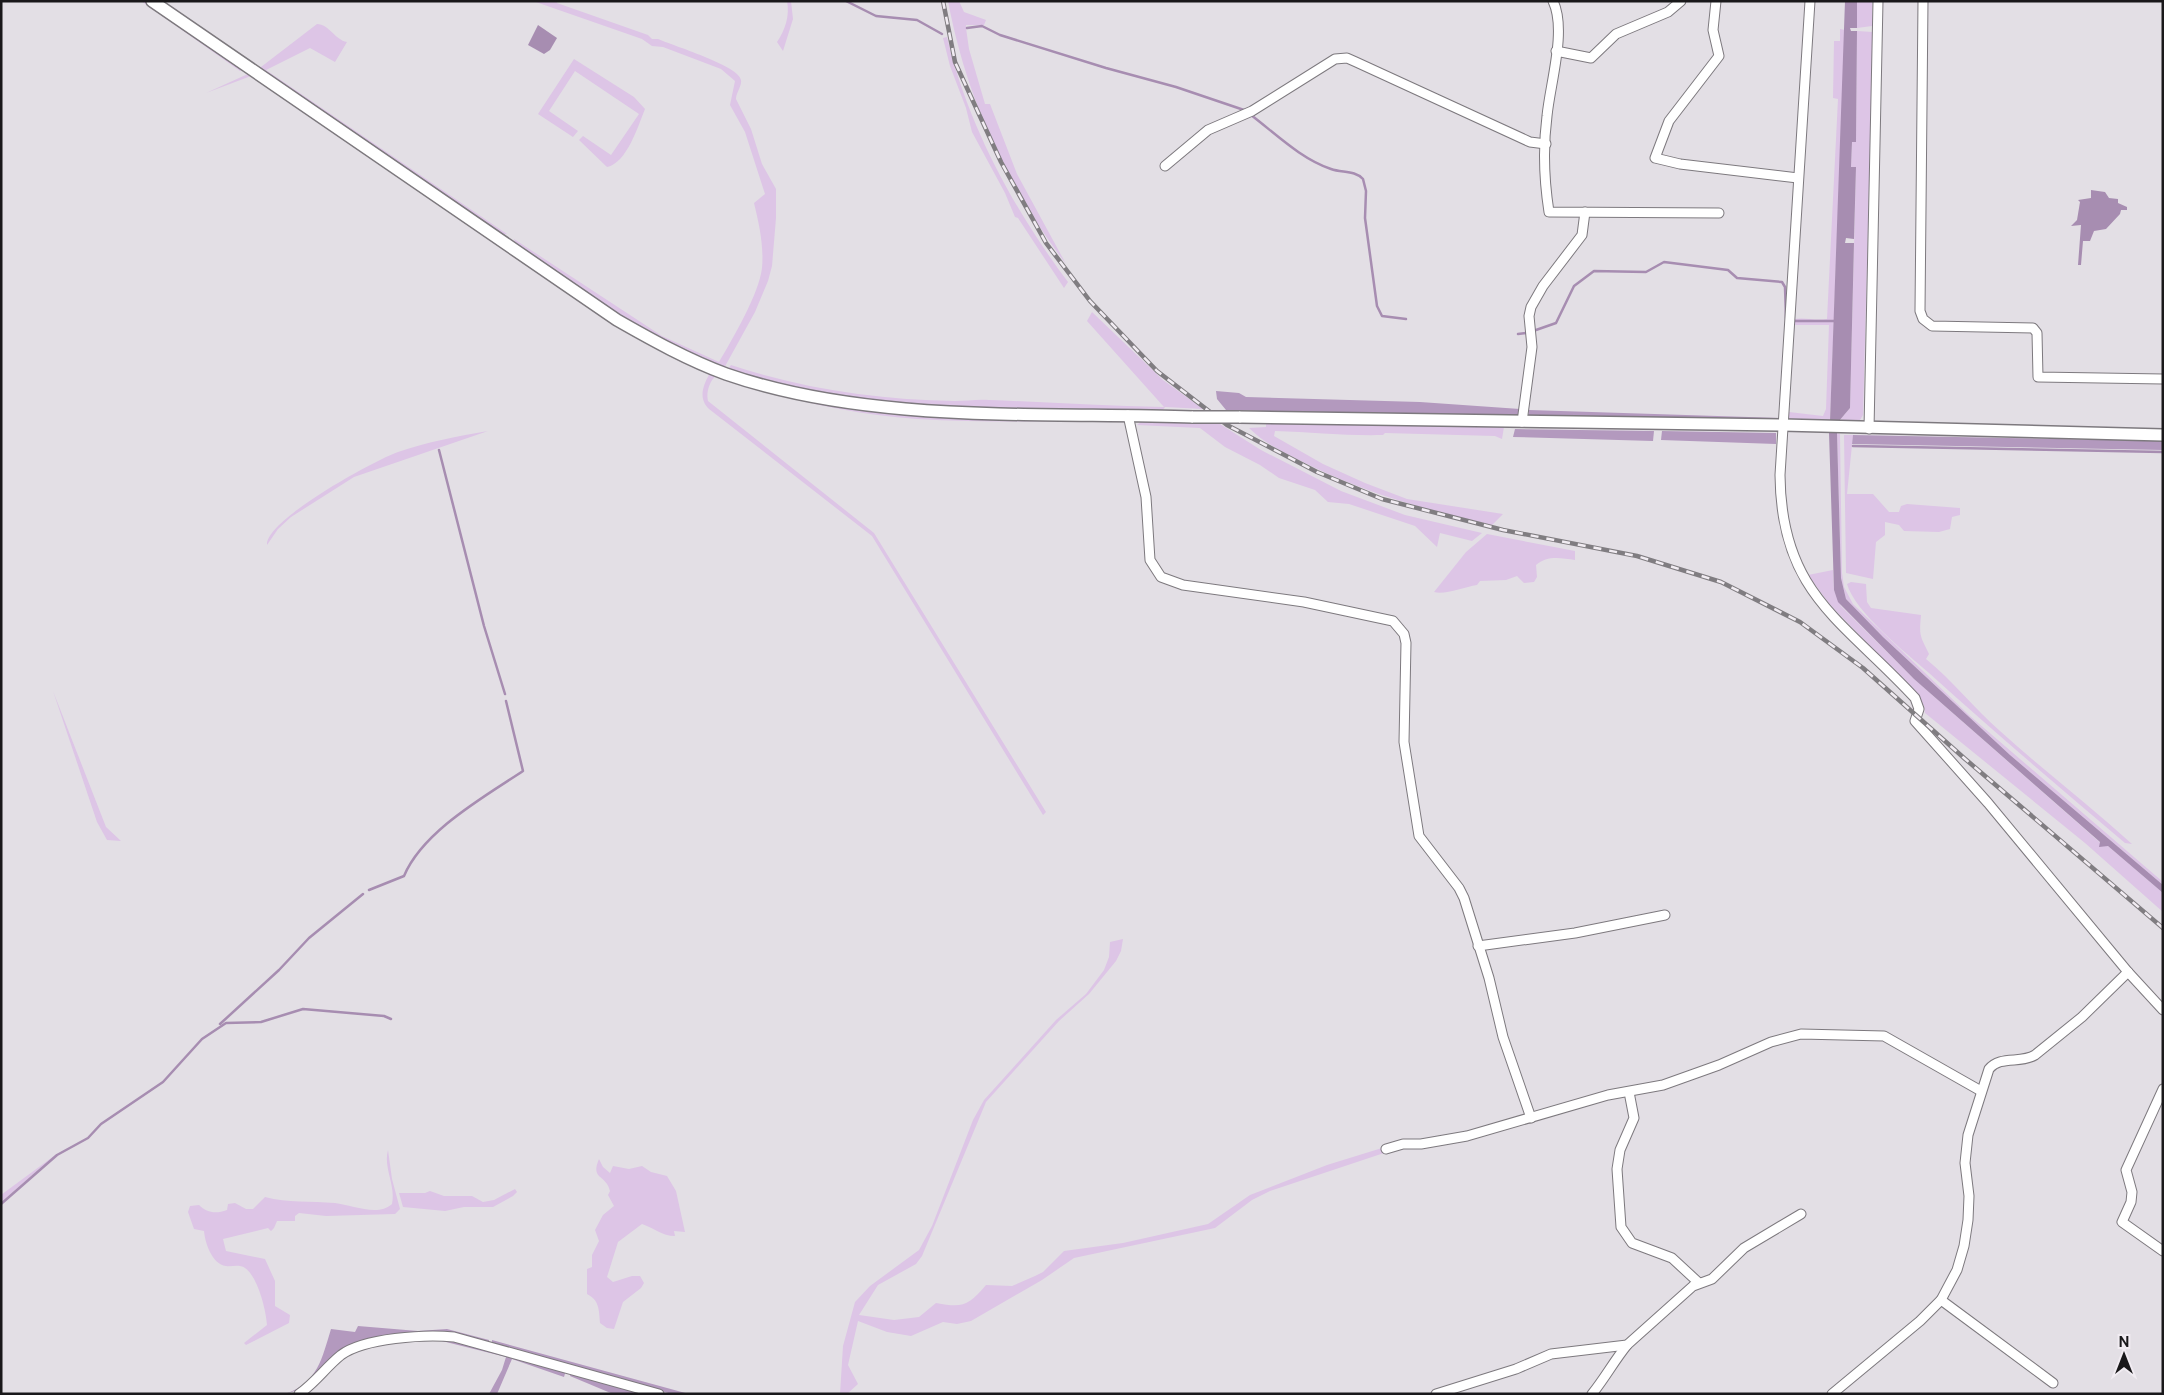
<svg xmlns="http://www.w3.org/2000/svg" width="2164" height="1395" font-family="'Public Sans',sans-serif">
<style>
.green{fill:#ddc5e6}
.forest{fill:#b399be}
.water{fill:#a78db1}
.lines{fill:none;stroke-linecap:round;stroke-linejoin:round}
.stream{stroke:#a78db1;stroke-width:2.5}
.minor-casing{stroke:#7d797e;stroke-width:11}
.major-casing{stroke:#7d797e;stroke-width:14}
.minor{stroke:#fff;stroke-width:9}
.major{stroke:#fff;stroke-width:11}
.rail-casing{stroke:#807d81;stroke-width:4.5}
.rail{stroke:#f1ecf2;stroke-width:2.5;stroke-dasharray:8;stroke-linecap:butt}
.major-bridge-casing{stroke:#7d797e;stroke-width:14;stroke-linecap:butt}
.major-bridge{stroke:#fff;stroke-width:11}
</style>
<rect width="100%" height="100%" fill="#e3dfe5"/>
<g class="green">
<path d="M141 1H146L243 69 240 71Z"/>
<path d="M533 1H557V3L648 35 652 39H658C671 45 740 66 741 80 742 86 736 93 736 99L751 129 762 164 776 189V218L772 266 768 281 755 312 723 370 629 322 516 246 514 239 662 336 719 362C733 338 759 294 762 268 764 245 759 224 754 203L765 194 745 132 730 105 735 81 721 69 663 47 652 46 642 39Z"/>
<path d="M787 1H791L793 19 783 51 777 42C785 30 790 16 787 1Z"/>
<path d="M948 1H959L964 12 986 20 984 25H966V28L969 49 985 104H990L1017 174 1066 264C1007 187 966 97 948 1Z"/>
<path d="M1857 1H1872V26L1857 28Z"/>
<path d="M317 24C329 24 335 40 347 42L335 62 310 48 266 70 507 234 500 235 260 69 261 67Z"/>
<path d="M1840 29 1845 30 1830 421 1788 423 1789 412 1823 416 1826 409 1829 325H1794V319C1806 317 1815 321 1827 319L1838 99 1833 98 1834 41H1840Z"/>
<path d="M1857 31 1873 32 1863 415 1860 420 1839 421 1850 408 1856 168 1851 167 1852 142H1856Z"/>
<path d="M947 37C968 126 1014 210 1068 282L1064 288 1018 218 1015 217 1005 193 972 132 966 108 950 66 943 38Z"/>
<path d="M574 59 634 97 645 109C638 126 627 163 607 167L579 140 583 136 611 155 639 114 575 71 549 111 578 131 573 137 538 114Z"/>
<path d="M250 73 605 318 251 76 206 93Z"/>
<path d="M1092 312 1163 380 1203 409 1165 407 1163 410 935 407 877 403 787 386 728 369 731 365C803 389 880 400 955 401 966 401 978 399 989 400 1048 402 1105 406 1164 407L1087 321Z"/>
<path d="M711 371 795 397 1105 418 1115 421C1049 421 983 423 917 419 848 414 781 398 716 376 709 381 706 394 708 401L874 533 1046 812 1043 815 872 536 709 409C697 397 704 384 711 371Z"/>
<path d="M1143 420 1220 424 1261 450 1341 491 1405 515 1482 533 1472 541 1440 533 1437 547 1415 526 1349 504 1328 502 1315 490 1279 478 1260 465 1225 447 1200 428 1137 425Z"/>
<path d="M1266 423 1504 427 1502 439 1495 436 1385 433 1383 435C1347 436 1311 432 1275 431L1274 436 1323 464 1365 483 1407 499 1503 514 1492 525C1425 510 1358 491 1297 459 1279 450 1263 442 1249 428L1266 427Z"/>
<path d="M488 431 354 477 291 517 278 529 267 545C265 520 375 460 398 452 427 442 458 436 488 431Z"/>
<path d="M1837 433 1840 434 1842 573 1844 587 1853 604 1970 716 2163 882V885L2010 755 1883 637 1846 599 1841 578Z"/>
<path d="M1844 435H1853L1847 494H1873L1889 512H1899L1901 506 1907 504 1960 508V515L1952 517 1950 529 1939 532 1904 531 1899 525 1885 522V535L1876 542 1873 579 1846 573Z"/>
<path d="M1487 534 1575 551V560C1561 558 1547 555 1536 565L1537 577 1534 582 1524 583 1517 576 1506 580 1480 581 1477 585C1464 587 1445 595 1434 592L1466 552Z"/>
<path d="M1833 570 1834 590 1841 606 1914 679 2104 846H2108L2163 893V912L2085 843 1925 713 1924 706 1917 694 1830 605 1808 575Z"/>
<path d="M1851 582 1866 584 1867 602 1871 608 1921 615C1919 637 1920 635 1929 654L1926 659C1953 681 1974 708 2000 731 2043 770 2089 805 2132 844L2125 843C2059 787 1993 731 1929 673 1906 653 1855 612 1847 584Z"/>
<path d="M53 691 106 827 121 841 107 840 97 822Z"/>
<path d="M1123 939 1121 951 1116 961 1089 994 1059 1021 986 1102 922 1256 916 1264 878 1285 859 1315 894 1320 919 1317 936 1303C963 1308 968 1306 986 1285L1012 1286 1035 1276 1043 1272 1064 1251 1123 1243 1208 1224 1250 1195 1327 1165 1382 1148 1384 1153 1270 1191 1252 1200 1215 1228 1074 1258 1042 1280 971 1321 957 1324 943 1322 911 1336 887 1332 858 1321 848 1365 858 1384 847 1394H840L843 1346 855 1302 870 1286 919 1250 932 1226 973 1120 984 1100 1056 1020 1086 994 1104 970 1109 957 1110 942Z"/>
<path d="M388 1150 392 1179 400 1209 395 1214 326 1216 299 1213 295 1216V1221H277L274 1228 271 1231 268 1228 223 1239 226 1251 265 1259 275 1281V1306L290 1315 289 1323 246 1345 244 1343 267 1325C266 1310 258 1277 245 1268 239 1264 232 1267 226 1266 212 1264 205 1243 204 1231L194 1229 188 1212 190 1206 199 1205C207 1213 216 1214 227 1210L228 1204 235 1203 246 1209H253L265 1197C288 1203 311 1201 335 1203 352 1205 378 1217 392 1204 396 1185 383 1168 388 1150Z"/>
<path d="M58 1153 1 1202V1195L5 1192Z"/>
<path d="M599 1159 603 1167 610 1173 613 1166 629 1169 642 1166 651 1172 667 1176 676 1191 685 1232 674 1231 675 1236C662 1236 654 1228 642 1224L618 1242 607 1277 613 1282 632 1276H640L644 1283 641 1288 623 1302 614 1329 607 1328 600 1323C599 1309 599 1300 587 1294V1269L592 1267V1255L599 1241 595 1230 603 1215 614 1206 608 1195 610 1191C606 1174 590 1180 599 1159Z"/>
<path d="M515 1189 517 1192 513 1196 493 1207H464L445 1211 403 1207 399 1193H425L430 1191 444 1196H472L483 1202 494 1200Z"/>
</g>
<g class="forest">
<path d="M1216 391 1239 393 1246 397 1420 402 1520 409 1519 418 1226 410 1217 399Z"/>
<path d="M1529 410 1780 418V423L1528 418Z"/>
<path d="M1515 429 1654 431 1653 441 1513 437Z"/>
<path d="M1662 431 1776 433V444L1661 440Z"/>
<path d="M1853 435 2163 441V450L1852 444Z"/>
<path d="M358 1326 418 1331 447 1329 489 1340V1343L439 1331 362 1341 354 1344 301 1389 285 1394C318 1383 322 1358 331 1329L355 1332Z"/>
<path d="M440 1337 566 1370 564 1377 512 1359 497 1394H489L502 1370 506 1357 438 1340Z"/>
<path d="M492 1340 689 1394H672L492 1344Z"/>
<path d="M571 1372 647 1394H613L570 1376Z"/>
</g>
<g class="water">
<path d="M1845 1H1857V28H1850L1851 31H1857L1856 142H1852L1851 167H1856L1854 239 1846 238 1845 243H1854L1850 408 1839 421H1830Z"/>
<path d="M538 25 557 38 550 50 544 54 528 45Z"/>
<path d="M2091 190 2105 192 2109 198 2118 199V203L2127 207V210H2121L2120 214 2106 229 2094 231 2090 241H2083L2081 265H2078L2081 225 2071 226 2077 220 2080 202 2078 200 2091 198Z"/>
<path d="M1829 433H1837L1841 578 1846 599 1883 637 2010 755 2163 885V893L2108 846 2099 847 2100 842 1914 679 1838 602 1834 590Z"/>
</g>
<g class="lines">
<g class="stream">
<path d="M846 1 876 16 917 20 942 34"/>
<path d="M967 28 982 26 1000 35 1106 68 1176 87 1244 110"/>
<path d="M1251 115C1276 134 1301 159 1331 169 1342 173 1355 170 1363 179L1366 191 1365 218 1377 306 1382 316 1406 319"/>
<path d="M1795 321H1836"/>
<path d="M1536 330 1556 323 1574 286 1594 271 1646 272 1664 262 1728 270 1737 278 1782 282 1785 287 1786 318"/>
<path d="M1518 334 1526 333"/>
<path d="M1853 446 2163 452"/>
<path d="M439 450 484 626 505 694"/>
<path d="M369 890 404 876C423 831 484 797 523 771L506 701"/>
<path d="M220 1024 279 970 309 938 363 894"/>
<path d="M1 1204 57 1155 88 1138 101 1124 163 1082 202 1039 226 1023 261 1022 303 1009 384 1016 391 1019"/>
</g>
<defs>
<g id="minor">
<path d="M1553 1C1567 30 1550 84 1547 116 1543 147 1544 180 1549 212L1719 213"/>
<path d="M1716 1 1713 30 1719 56 1669 121 1655 158 1680 164 1798 178"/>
<path d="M1810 1 1780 475C1781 594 1843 620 1915 698L1919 709 1915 721 1988 803 2128 972 2163 1010"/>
<path d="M1923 1 1920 311 1923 319 1932 326 2033 328 2037 333 2038 377 2163 379"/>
<path d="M1556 51 1591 58 1616 34 1668 12 1681 1"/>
<path d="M1165 166 1208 130 1252 111 1335 59 1347 58 1356 62 1530 142 1546 144"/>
<path d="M1128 415 1146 497 1150 560 1161 577 1183 585 1304 602 1393 621 1404 634 1406 643 1404 742 1419 836 1459 888 1464 898 1489 978 1503 1037 1531 1118"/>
<path d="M1522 422 1532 347 1529 316 1531 307 1543 286 1582 235 1585 212"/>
<path d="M1869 429 1878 1"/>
<path d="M1478 946 1575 933 1665 915"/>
<path d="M2163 1089 2126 1170 2132 1192 2131 1202 2122 1222 2163 1251"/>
<path d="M1629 1092 1634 1118 1620 1150 1617 1169 1621 1227 1632 1243 1672 1258 1699 1283"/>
<path d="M1386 1149 1403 1144H1421L1467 1136 1608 1095 1663 1085 1719 1065 1771 1042 1801 1034 1884 1036 1981 1091"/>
<path d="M1941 1300 2053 1383"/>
<path d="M299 1394C315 1383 326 1367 341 1355 364 1338 425 1334 454 1337L659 1394"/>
<path d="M1436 1394 1516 1369 1551 1354 1627 1345 1693 1286 1712 1279 1744 1248 1801 1214"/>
<path d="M1592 1394C1605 1378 1614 1361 1627 1345"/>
<path d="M1832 1394 1920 1321 1941 1300 1957 1270 1964 1246 1968 1220 1969 1196 1965 1163 1968 1135 1989 1069C2000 1055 2021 1064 2035 1055L2082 1017 2128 972"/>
</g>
<g id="major">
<path d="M152 1 617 320C652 340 688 360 726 374 870 424 1042 412 1193 417"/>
<path d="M1239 417 1783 425 2163 435"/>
</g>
</defs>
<use href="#minor" class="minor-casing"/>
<use href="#major" class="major-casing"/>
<use href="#minor" class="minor"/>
<use href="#major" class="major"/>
<defs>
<path id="rail" d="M943 1 955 62 1001 162 1046 243 1090 301 1157 371 1227 425 1317 472 1382 499 1503 530 1637 556 1721 582 1800 622 1863 668 1964 758 2163 928"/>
</defs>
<use href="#rail" class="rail-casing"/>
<use href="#rail" class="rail"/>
<defs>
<path id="major-bridge" d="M1193 417H1239"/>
</defs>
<use href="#major-bridge" class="major-bridge-casing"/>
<use href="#major-bridge" class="major-bridge"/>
</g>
<rect width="2164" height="1395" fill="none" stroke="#19181a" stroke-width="5"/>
<g transform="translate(2124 1355)" stroke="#f1ecf2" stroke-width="4" paint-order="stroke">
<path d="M0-4L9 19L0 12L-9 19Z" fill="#19181a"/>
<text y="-8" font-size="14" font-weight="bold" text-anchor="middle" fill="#19181a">N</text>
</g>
</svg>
